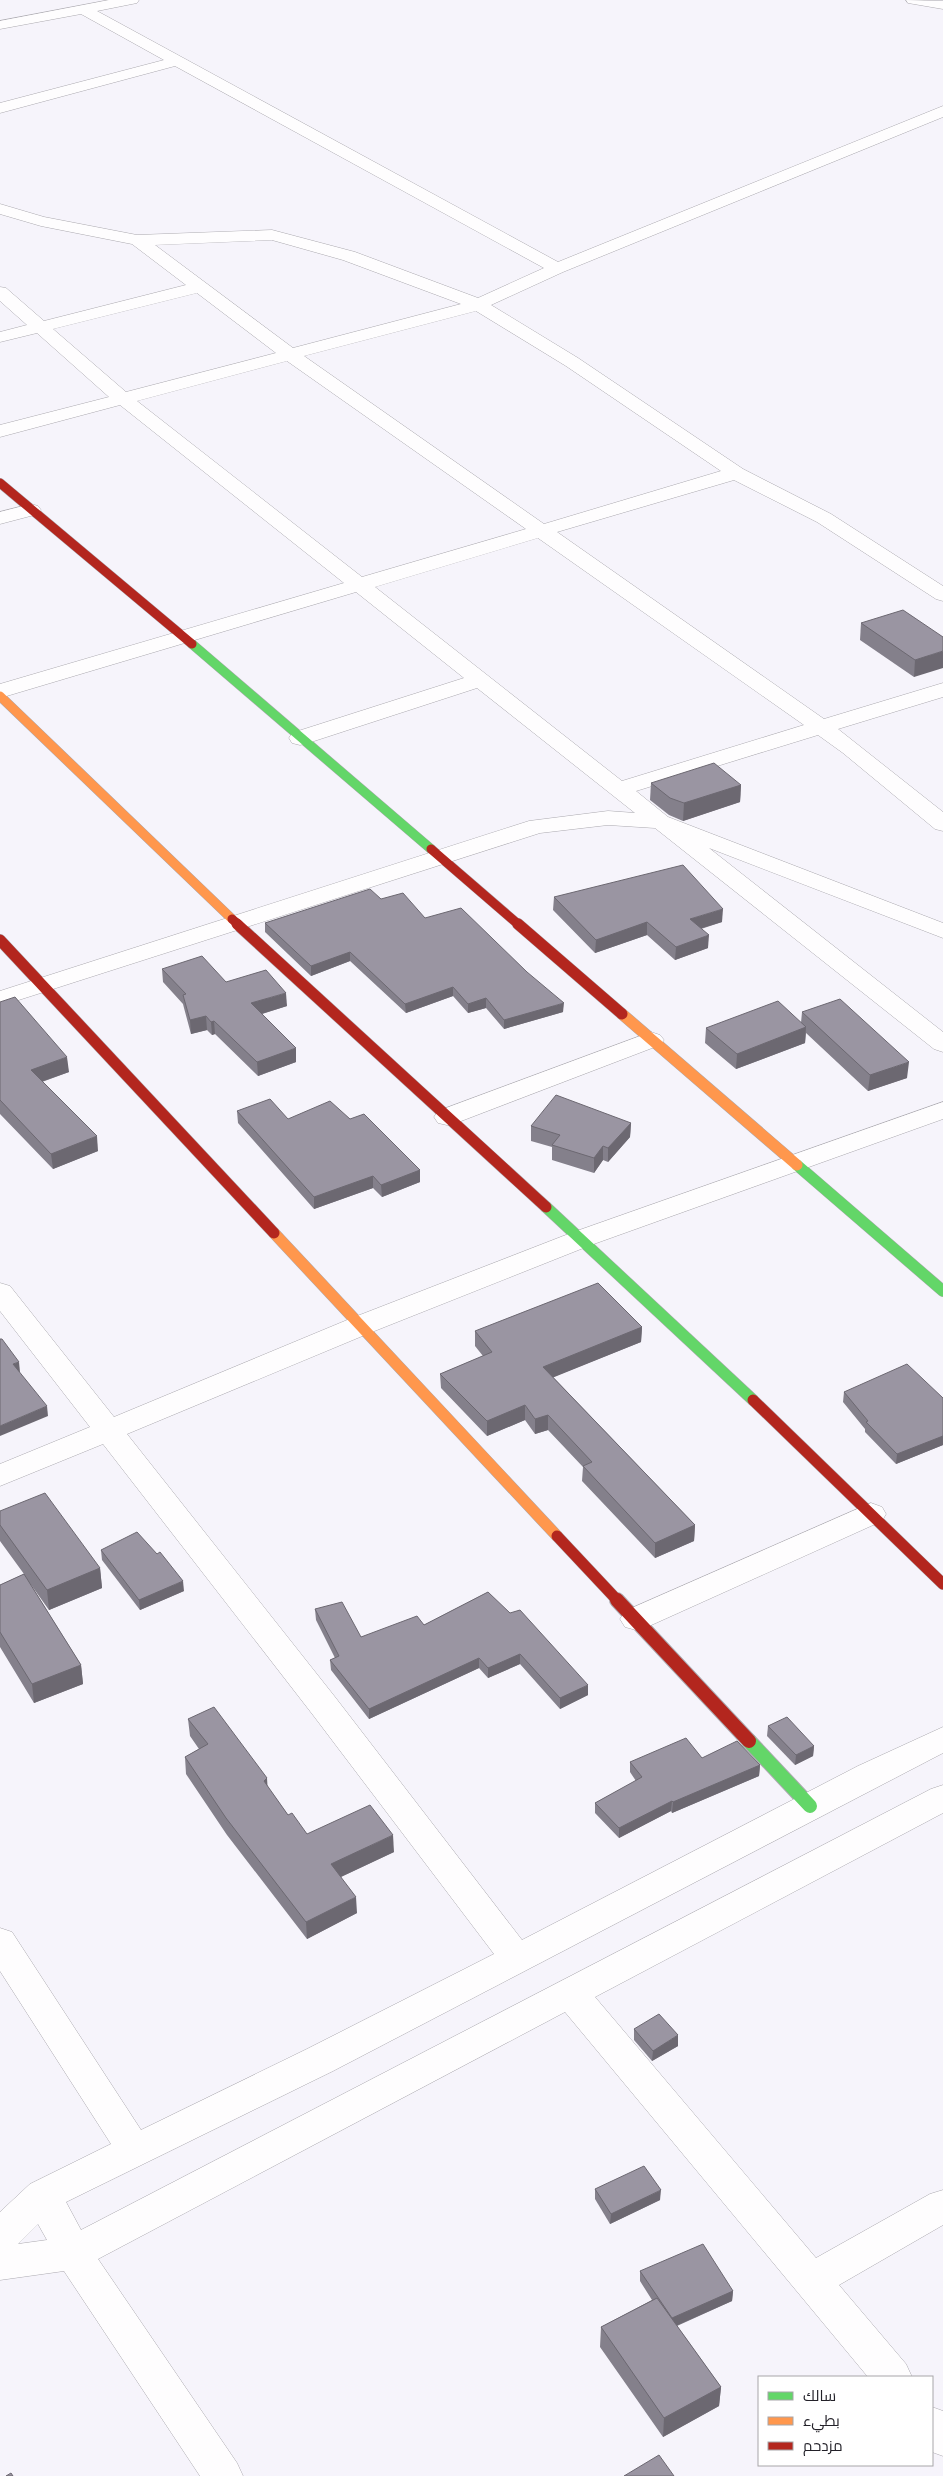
<svg xmlns="http://www.w3.org/2000/svg" width="943" height="2476" font-family="Inter,Cairo,sans-serif">
<style>
.lines{fill:none;stroke-linecap:round;stroke-linejoin:round}
.street-casing{stroke:#aba9af;stroke-width:1}
.fast-far2-casing{stroke:#aba9af;stroke-width:10}
.fast-far1-casing{stroke:#aba9af;stroke-width:12}
.fast-casing{stroke:#aba9af;stroke-width:16}
.slow-far1-casing{stroke:#aba9af;stroke-width:10}
.slow-casing{stroke:#aba9af;stroke-width:12}
.jam-far2-casing{stroke:#aba9af;stroke-width:10}
.jam-far1-casing{stroke:#aba9af;stroke-width:12}
.jam-casing{stroke:#aba9af;stroke-width:16}
.street{fill:#fefdfe;fill-rule:evenodd}
.fast-far2{stroke:#63d668;stroke-width:9}
.fast-far1{stroke:#63d668;stroke-width:11}
.fast{stroke:#63d668;stroke-width:14}
.slow-far1{stroke:#ff974d;stroke-width:9}
.slow{stroke:#ff974d;stroke-width:11}
.jam-far2{stroke:#b3261e;stroke-width:9}
.jam-far1{stroke:#b3261e;stroke-width:11}
.jam{stroke:#b3261e;stroke-width:14}
.wall{fill:#84808b}
.shaded-wall{fill:#6c6871}
.building{fill:#9a95a2;stroke:#6c6871}
</style>
<rect width="100%" height="100%" fill="#f6f4fb"/>
<g class="lines">
<defs>
<g id="street">
<path d="M109 0H139L137 3 97 11 558 262 943 106V117L563 272 491 305 578 358 743 469 831 514 943 586V601L936 599 817 522 734 480 557 532 824 719 943 683V697L838 729 943 812V831L935 829 843 753 818 735 636 791 668 817 943 923V938L709 848 943 1032V1052L934 1049 655 828 608 825 540 833 0 1006V991L529 821 608 811 635 813 477 688 308 743 300 745 292 743 289 738 292 733 464 678 356 592 0 698V684L344 583 120 405 0 437V425L109 397 37 333 0 342V332L27 325 0 301V287L6 288 44 321 186 285 132 244 41 226 0 214V204L44 217 137 235 272 230 355 252 478 298 544 268 175 66 0 113V103L164 60 81 14 0 29V21ZM272 240 343 260 461 304 293 348 155 245ZM197 293 276 353 126 392 53 329ZM476 311 566 366 721 471 544 524 304 356ZM287 361 526 529 362 577 137 401ZM538 538 804 725 622 781 375 587Z"/>
<path d="M906 0 943 1V9L908 3Z"/>
<path d="M31 504 38 506 41 510 38 514 0 524V512Z"/>
<path d="M651 1032 660 1035 664 1040 660 1045 456 1123 447 1125 438 1123 434 1117 438 1111Z"/>
<path d="M943 1102V1119L591 1245 372 1332 127 1434 335 1697 522 1940 858 1766 943 1727V1753L333 2071 66 2202 81 2230 931 1789 943 1785V1813L595 1997 816 2258 930 2194 943 2190V2225L839 2285 906 2364 912 2377H868L565 2012 98 2259 237 2463 243 2476H200L64 2271 0 2280V2212L30 2184 111 2144 0 1971V1928L12 1932 141 2130 307 2049 494 1954 313 1715 103 1444 0 1486V1464L90 1427 0 1311V1283L10 1286 114 1417 352 1318 571 1233ZM38 2224 47 2240 18 2244Z"/>
<path d="M871 1503 882 1507 886 1514 882 1521 647 1627 636 1630 625 1627 620 1619 625 1611Z"/>
<path d="M932 2407 943 2411V2456L932 2452Z"/>
</g>
<path id="fast-far2" d="M192 644 431 849"/>
<g id="fast-far1">
<path d="M797 1165 943 1291"/>
<path d="M546 1207 753 1400"/>
</g>
<path id="fast" d="M749 1741 810 1806"/>
<path id="slow-far1" d="M0 696 232 919"/>
<g id="slow">
<path d="M622 1014 797 1165"/>
<path d="M274 1233 557 1536"/>
</g>
<g id="jam-far2">
<path d="M0 483 192 644"/>
<path d="M431 849 519 925"/>
<path d="M232 919 239 925"/>
</g>
<g id="jam-far1">
<path d="M237 924 546 1207"/>
<path d="M518 924 622 1014"/>
<path d="M0 940 274 1233"/>
<path d="M753 1400 943 1584"/>
<path d="M557 1536 618 1601"/>
</g>
<path id="jam" d="M617 1600 749 1741"/>
</defs>
<use href="#street" class="street-casing"/>
<use href="#fast-far2" class="fast-far2-casing"/>
<use href="#fast-far1" class="fast-far1-casing"/>
<use href="#fast" class="fast-casing"/>
<use href="#slow-far1" class="slow-far1-casing"/>
<use href="#slow" class="slow-casing"/>
<use href="#jam-far2" class="jam-far2-casing"/>
<use href="#jam-far1" class="jam-far1-casing"/>
<use href="#jam" class="jam-casing"/>
<use href="#street" class="street"/>
<use href="#fast-far2" class="fast-far2"/>
<use href="#fast-far1" class="fast-far1"/>
<use href="#fast" class="fast"/>
<use href="#slow-far1" class="slow-far1"/>
<use href="#slow" class="slow"/>
<use href="#jam-far2" class="jam-far2"/>
<use href="#jam-far1" class="jam-far1"/>
<use href="#jam" class="jam"/>
</g>
<g class="wall">
<path d="M861 623 943 637 914 677 860 640Z"/>
<path d="M651 783 741 785 740 802 683 821 669 815 650 800Z"/>
<path d="M554 897 722 922 701 929 708 948 675 960 647 935 595 953 553 910Z"/>
<path d="M381 899 425 918 563 1012 504 1029 486 1008 468 1013 453 996 406 1013 350 961 311 976 265 932V923Z"/>
<path d="M162 969 226 982 287 1006 262 1014 296 1062 258 1076 215 1034 212 1035 207 1030 191 1034 184 1008 183 1004 163 982Z"/>
<path d="M0 1002 69 1072 42 1082 98 1151 53 1169 0 1114Z"/>
<path d="M802 1012 907 1078 868 1091 806 1033 805 1043 736 1069 705 1043 706 1028 801 1023Z"/>
<path d="M237 1111 288 1119H350L420 1170V1182L382 1197 373 1188 314 1209 238 1123Z"/>
<path d="M631 1123 630 1137 608 1162 603 1160 594 1173 552 1160V1147L531 1141V1126Z"/>
<path d="M642 1327 641 1342 553 1377 695 1525 694 1541 655 1558 582 1481 583 1467 548 1430 535 1434 525 1420 487 1436 441 1388 440 1374 483 1356 475 1346V1331Z"/>
<path d="M844 1392 943 1398V1445L896 1464 865 1432V1429L843 1402Z"/>
<path d="M0 1511 100 1568 102 1588 49 1610 29 1582 81 1665 83 1684 34 1703 0 1647V1585L24 1574 0 1541Z"/>
<path d="M101 1550 184 1591 140 1610 102 1560Z"/>
<path d="M488 1592 588 1695 560 1709 520 1664 488 1678 479 1668 369 1719 331 1670 330 1660 335 1658 316 1620 315 1609 361 1637 424 1625Z"/>
<path d="M188 1719 267 1778V1786L288 1815 307 1834 394 1852 341 1877 357 1913 307 1939 227 1835 186 1774 185 1757 199 1749 190 1736Z"/>
<path d="M768 1726 814 1746 813 1756 795 1765 767 1736Z"/>
<path d="M702 1758 760 1765 759 1776 672 1813 671 1811 619 1838 595 1813V1803L636 1781 630 1772V1762Z"/>
<path d="M634 2029 678 2046 652 2061 634 2040Z"/>
<path d="M595 2189 660 2200 610 2224 595 2199Z"/>
<path d="M640 2271 733 2291 732 2301 677 2326 721 2387 719 2406 663 2437 600 2347 601 2327 652 2300 640 2281Z"/>
</g>
<g class="shaded-wall">
<path d="M943 651V668L914 677 915 660Z"/>
<path d="M741 785 740 802 683 821 684 803Z"/>
<path d="M723 909 722 922 689 932 690 919Z"/>
<path d="M647 922V935L595 953 596 940Z"/>
<path d="M709 935 708 948 675 960 676 947Z"/>
<path d="M350 952V961L311 976V966Z"/>
<path d="M453 987V996L406 1013 405 1004Z"/>
<path d="M286 993 287 1006 252 1017 251 1003Z"/>
<path d="M486 998V1008L468 1013V1004Z"/>
<path d="M564 1003 563 1012 504 1029V1020Z"/>
<path d="M206 1016 207 1030 191 1034 190 1020Z"/>
<path d="M214 1021 215 1034 212 1035 211 1022Z"/>
<path d="M806 1027 805 1043 736 1069 737 1054Z"/>
<path d="M296 1048V1062L258 1076 257 1062Z"/>
<path d="M67 1057 69 1072 32 1085 31 1070Z"/>
<path d="M909 1062 907 1078 868 1091 870 1075Z"/>
<path d="M631 1123 630 1137 608 1162V1148Z"/>
<path d="M97 1136 98 1151 53 1169 51 1154Z"/>
<path d="M603 1146V1160L594 1173V1158Z"/>
<path d="M420 1170V1182L382 1197 381 1185Z"/>
<path d="M373 1176V1188L314 1209V1197Z"/>
<path d="M642 1327 641 1342 542 1382 543 1367Z"/>
<path d="M19 1362 20 1372 14 1374 13 1364Z"/>
<path d="M525 1405V1420L487 1436V1421Z"/>
<path d="M47 1406 48 1416 0 1436V1426Z"/>
<path d="M548 1415V1430L535 1434V1419Z"/>
<path d="M943 1436V1445L896 1464 897 1454Z"/>
<path d="M695 1525 694 1541 655 1558V1543Z"/>
<path d="M100 1568 102 1588 49 1610 47 1590Z"/>
<path d="M183 1581 184 1591 140 1610 139 1600Z"/>
<path d="M520 1654V1664L488 1678V1668Z"/>
<path d="M479 1658V1668L369 1719V1709Z"/>
<path d="M81 1665 83 1684 34 1703 32 1684Z"/>
<path d="M588 1685V1695L560 1709V1698Z"/>
<path d="M814 1746 813 1756 795 1765 796 1755Z"/>
<path d="M760 1765 759 1776 672 1813 673 1802Z"/>
<path d="M267 1778 268 1795 264 1781Z"/>
<path d="M672 1801 671 1811 619 1838V1828Z"/>
<path d="M393 1835 394 1852 332 1881 331 1864Z"/>
<path d="M356 1897 357 1913 307 1939 306 1922Z"/>
<path d="M678 2035V2046L652 2061 653 2051Z"/>
<path d="M661 2190 660 2200 610 2224 611 2214Z"/>
<path d="M733 2291 732 2301 671 2328 672 2318Z"/>
<path d="M721 2387 719 2406 663 2437 664 2418Z"/>
</g>
<g class="building">
<path d="M903 610 943 637V651L915 660 861 623Z"/>
<path d="M714 763 741 785 684 803 670 798 651 783Z"/>
<path d="M683 865 723 909 690 919 709 935 676 947 647 922 596 940 554 897Z"/>
<path d="M370 889 381 899 403 893 425 918 461 908 527 972 564 1003 504 1020 486 998 468 1004 453 987 405 1004 350 952 311 966 265 923Z"/>
<path d="M202 956 226 982 266 970 286 993 251 1003 296 1048 257 1062 214 1021 211 1022 206 1016 190 1020 183 995 186 994 162 969Z"/>
<path d="M15 997 67 1057 31 1070 97 1136 51 1154 0 1100V1002Z"/>
<path d="M840 999 909 1062 870 1075 802 1012Z"/>
<path d="M778 1001 806 1027 737 1054 706 1028Z"/>
<path d="M556 1095 631 1123 608 1148 603 1146 594 1158 552 1145 560 1135 531 1126Z"/>
<path d="M270 1099 288 1119 330 1101 350 1119 364 1114 420 1170 381 1185 373 1176 314 1197 237 1111Z"/>
<path d="M598 1283 642 1327 543 1367 695 1525 655 1543 583 1466 592 1462 548 1415 535 1419 525 1405 487 1421 440 1374 492 1352 475 1331Z"/>
<path d="M0 1339H2L19 1362 13 1364 47 1406 0 1426Z"/>
<path d="M907 1364 943 1398V1436L897 1454 866 1422 868 1421 844 1392Z"/>
<path d="M45 1493 100 1568 47 1590 0 1525V1511Z"/>
<path d="M137 1532 157 1554 160 1552 183 1581 139 1600 101 1550Z"/>
<path d="M24 1574 81 1665 32 1684 0 1632V1585Z"/>
<path d="M488 1592 510 1613 520 1610 588 1685 560 1698 520 1654 488 1668 479 1658 369 1709 330 1660 339 1656 315 1609 342 1602 361 1637 417 1616 424 1625Z"/>
<path d="M214 1707 267 1778 264 1781 288 1815 292 1813 307 1834 370 1805 393 1835 331 1864 356 1897 306 1922 226 1818 185 1757 208 1744 188 1719Z"/>
<path d="M787 1717 814 1746 796 1755 768 1726Z"/>
<path d="M686 1738 702 1758 737 1741 760 1765 673 1802 672 1801 619 1828 595 1803 642 1777 630 1762Z"/>
<path d="M659 2014 678 2035 653 2051 634 2029Z"/>
<path d="M644 2166 661 2190 611 2214 595 2189Z"/>
<path d="M703 2244 733 2291 672 2318 640 2271Z"/>
<path d="M657 2298 721 2387 664 2418 601 2327Z"/>
<path d="M659 2455 674 2476H624Z"/>
<path d="M11 2473 13 2476H6Z"/>
</g>
<rect x="758" y="2376" width="175" height="90" fill="#ffffff" stroke="#a7a6a9"/>
<rect x="768" y="2392" width="25" height="8" fill="#63d668" stroke="#a7a6a9"/>
<text x="803" y="2401" font-size="15" fill="#232129">سالك</text>
<rect x="768" y="2417" width="25" height="8" fill="#ff974d" stroke="#a7a6a9"/>
<text x="803" y="2426" font-size="15" fill="#232129">بطيء</text>
<rect x="768" y="2442" width="25" height="8" fill="#b3261e" stroke="#a7a6a9"/>
<text x="803" y="2451" font-size="15" fill="#232129">مزدحم</text>
</svg>
